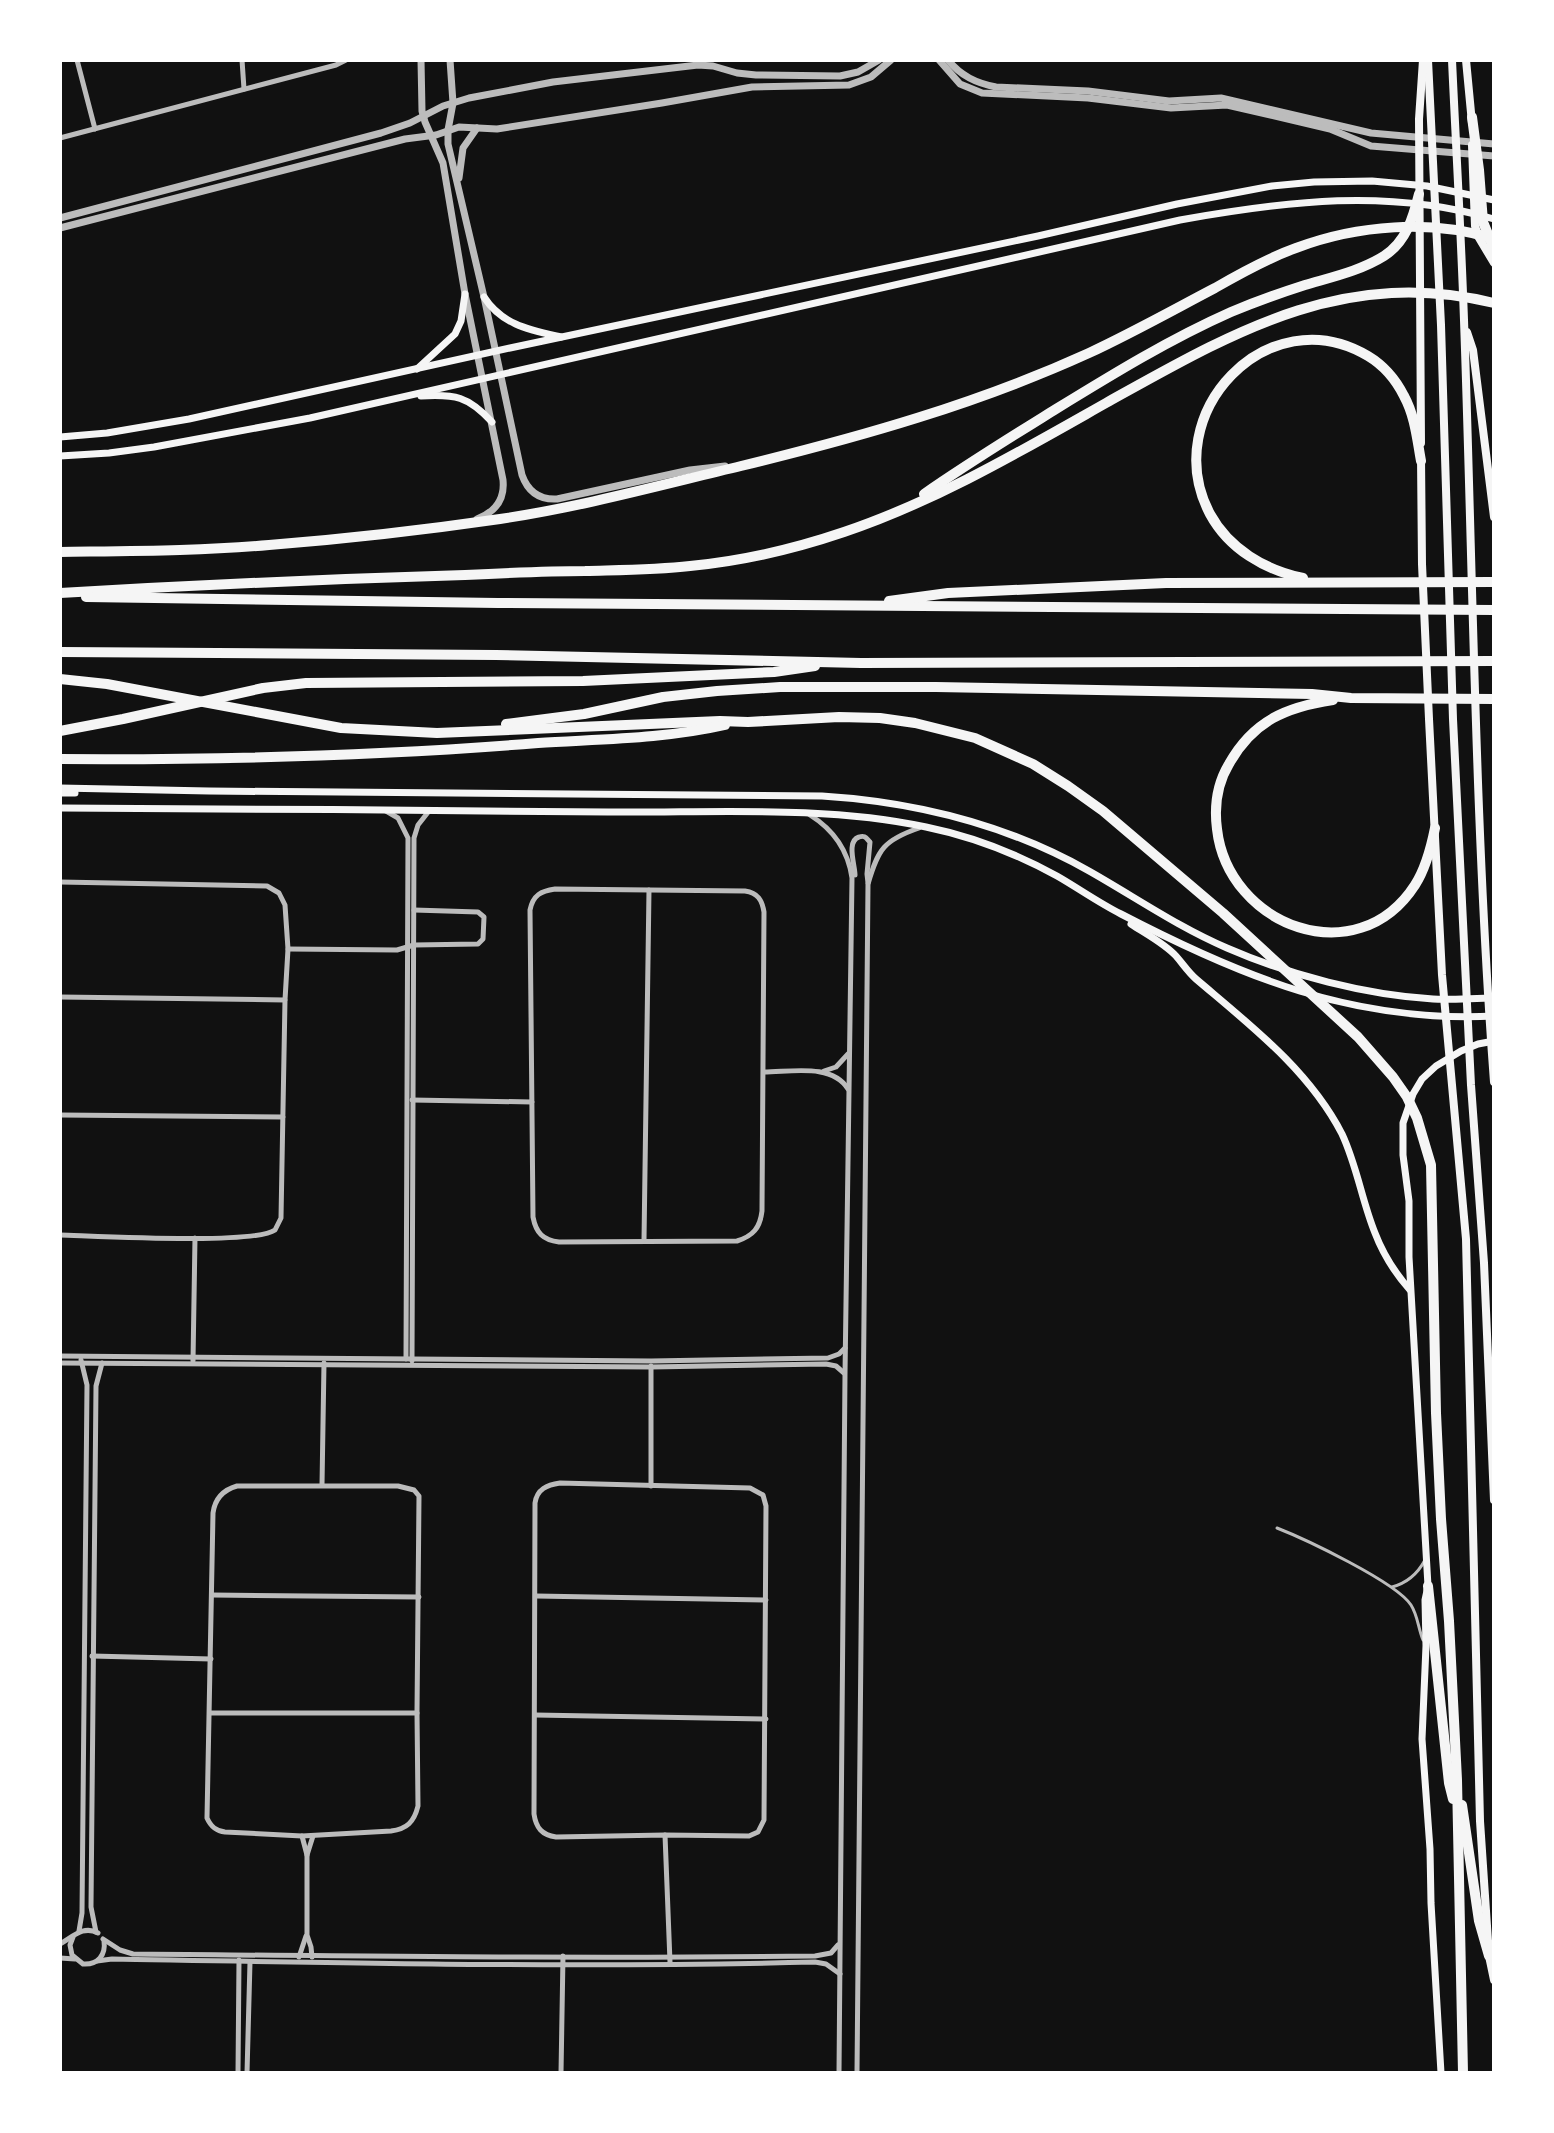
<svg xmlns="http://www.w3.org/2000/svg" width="1554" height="2133" font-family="Poppins,sans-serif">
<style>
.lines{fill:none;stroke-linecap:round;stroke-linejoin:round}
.service{stroke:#bcbcbc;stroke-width:3}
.minor{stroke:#bcbcbc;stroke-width:5}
.tertiary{stroke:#bcbcbc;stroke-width:7}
.secondary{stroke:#f5f5f5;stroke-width:7}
.primary{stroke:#f5f5f5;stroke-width:8}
.motorway{stroke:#f5f5f5;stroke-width:10}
</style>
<rect width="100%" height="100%" fill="#111"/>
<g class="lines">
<g class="service">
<path d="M1277 1528C1305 1539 1396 1582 1411 1605 1418 1616 1418 1628 1423 1640"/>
<path d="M1392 1587C1407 1583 1417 1575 1425 1560"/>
</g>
<g class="minor">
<path d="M77 60 95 129"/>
<path d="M242 60 244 89"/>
<path d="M60 138 336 65 346 60"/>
<path d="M386 811 398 818 408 838 406 1359"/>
<path d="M810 815C834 830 848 850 852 878L845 1374 839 2073"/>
<path d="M855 875C855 865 846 841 859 837 865 835 866 838 870 842L867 874 868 883"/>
<path d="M60 882 267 886 279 893 285 905 288 949 285 1000 281 1218 275 1230C254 1245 95 1236 60 1235"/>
<path d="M555 889 745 891C758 893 762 900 764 912L762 1211C760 1228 753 1236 737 1241L559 1242C543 1240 536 1233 533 1217L530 910C533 895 541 891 555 889Z"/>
<path d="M288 949 397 950 414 945 478 944 483 939 484 917 478 912 414 910"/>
<path d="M60 997 285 1000"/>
<path d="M824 1071 836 1067 848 1054"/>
<path d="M764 1072C791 1072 832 1063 848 1089"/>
<path d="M412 1100 532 1102"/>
<path d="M60 1115 283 1117"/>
<path d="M644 1240 649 890"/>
<path d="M60 1356 651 1361 828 1358 839 1354 845 1348"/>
<path d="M193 1361 195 1238"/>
<path d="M412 1361 414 838 418 825 429 811"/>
<path d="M60 1363 651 1367 826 1364 836 1366 844 1373"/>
<path d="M651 1366V1486"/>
<path d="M560 1483 750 1488 763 1495 766 1506 764 1820 758 1832 749 1836 665 1835 556 1837C542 1835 536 1828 534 1814L535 1503C537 1489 547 1485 560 1483Z"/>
<path d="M322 1485 324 1363"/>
<path d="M237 1486H398L414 1490 419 1496 417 1713 418 1806C414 1822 407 1829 391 1831L302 1836 225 1832C216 1831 211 1827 207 1818L213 1513C215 1498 223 1490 237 1486Z"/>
<path d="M212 1595 419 1597"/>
<path d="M536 1596 766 1600"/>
<path d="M92 1656 211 1659"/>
<path d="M210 1713H417"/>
<path d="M535 1715 766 1719"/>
<path d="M665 1835 670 1962"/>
<path d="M302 1836 307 1855"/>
<path d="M79 1931 82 1913 87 1385 81 1360"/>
<path d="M96 1932 91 1907 96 1386 102 1363"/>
<path d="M73 1937 70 1945 72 1955 83 1964C98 1965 106 1955 104 1941"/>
<path d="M103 1939 120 1950 133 1954C361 1956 588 1959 815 1956L831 1953 838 1945"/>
<path d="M60 1944C73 1937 83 1925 98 1933"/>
<path d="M299 1957 306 1936"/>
<path d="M312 1957 311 1947 307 1935V1855L313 1836"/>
<path d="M60 1958 75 1959"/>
<path d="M97 1961 112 1959C346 1963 580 1968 815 1962L826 1964 840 1974"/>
<path d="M238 2073 239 1960"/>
<path d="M247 2073 250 1962"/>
<path d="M561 2073 563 1956"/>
<path d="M857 2073 868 884C878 849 884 840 919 828"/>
</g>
<g class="tertiary">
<path d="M421 60 422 111 425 122 443 163 465 294 503 480C505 500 495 512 477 519"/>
<path d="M450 60 453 103 448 130V144L484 297 522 475C528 492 539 500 557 499L690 470 725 466"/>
<path d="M939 60 960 84 982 93 1088 98 1171 108 1227 105 1330 129 1371 146 1494 156"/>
<path d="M948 60C961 76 976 83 996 87L1088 91 1169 101 1221 98 1371 133 1494 144"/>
<path d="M459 178 463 148 477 128"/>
<path d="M60 218 381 133 410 123 443 106 469 98 553 82 698 65 713 66 737 73 756 75 840 76 858 72 879 60"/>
<path d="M60 228 405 139 436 135 459 127 497 129 662 103 752 87 849 85 871 77 891 60"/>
</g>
<g class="secondary">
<path d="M484 297C502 325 530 330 561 337"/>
<path d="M417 369 455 334 461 321 465 294"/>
<path d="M421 396C455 394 468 396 492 422"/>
<path d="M60 437 107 433 189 419 510 348 1038 236 1177 204 1272 186 1314 182 1372 181 1427 186 1494 200"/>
<path d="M60 456 109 453 154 447 310 418 1180 220C1287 201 1388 188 1494 219"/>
<path d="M60 788 209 791 822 796C917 802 1006 824 1089 871 1135 897 1178 927 1227 948 1289 975 1366 995 1433 999 1453 1000 1474 998 1494 998"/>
<path d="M60 793H75"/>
<path d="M60 808C243 809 425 810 608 812 711 813 825 805 926 827 970 836 1017 854 1057 876 1078 888 1099 903 1121 914 1242 977 1354 1023 1494 1016"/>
<path d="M1131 924C1146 934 1164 943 1176 956 1183 964 1188 972 1196 979 1250 1025 1309 1070 1342 1134 1357 1166 1362 1201 1375 1233 1383 1254 1395 1273 1410 1290"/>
<path d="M1441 2073 1431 1903 1430 1849 1422 1739 1426 1646 1425 1600 1428 1586 1409 1257V1201L1403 1155V1123L1413 1094 1422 1079 1436 1066 1461 1051 1478 1044 1494 1041"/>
</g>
<g class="primary">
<path d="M1428 60 1441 325 1453 719 1471 1085 1484 1263 1494 1500"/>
<path d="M1452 60C1456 147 1461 233 1464 320 1473 574 1475 829 1494 1082"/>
<path d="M1466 60 1472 123"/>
<path d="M1472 145 1475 226 1479 238 1494 263"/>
<path d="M1467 332 1473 350 1494 517"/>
<path d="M1421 443 1419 119 1423 60"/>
<path d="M1421 457 1422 564 1429 719 1442 975 1466 1239 1480 1821 1489 1956 1494 1980"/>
</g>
<g class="motorway">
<path d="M1472 117 1479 170 1483 222 1494 249"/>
<path d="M924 494C967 464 1011 437 1056 409 1113 374 1170 339 1231 312 1255 302 1280 293 1305 285 1332 277 1360 271 1384 256 1406 242 1413 218 1419 194"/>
<path d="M60 552C130 551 200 551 269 545 346 539 424 530 500 519 581 507 661 485 741 466 860 437 977 404 1089 353 1132 333 1173 310 1215 288 1241 273 1268 258 1296 248 1357 225 1431 219 1494 239"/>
<path d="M1303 578C1265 570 1229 549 1210 514 1157 414 1268 296 1368 356 1383 365 1396 380 1404 396 1415 416 1417 439 1421 461"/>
<path d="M60 593C195 585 330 579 465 575 505 573 545 571 585 571 620 570 655 570 690 566 742 561 794 549 844 532 936 501 1021 451 1106 403 1232 333 1343 266 1494 303"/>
<path d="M86 597 498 603 1494 610"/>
<path d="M889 601 948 593 1166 583 1494 582"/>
<path d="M60 652 496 655 861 663 1494 661"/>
<path d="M60 679 107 684 341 728 437 733 720 721 748 722 839 717 880 718 915 723 975 738 1033 764 1068 786 1103 811 1223 913 1358 1037 1393 1077 1407 1097 1417 1118 1431 1165 1436 1413 1441 1519 1449 1621 1457 1780 1463 2073"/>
<path d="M1333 700C1286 707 1253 721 1229 764 1217 784 1214 806 1217 829 1228 926 1357 975 1415 885 1426 868 1431 848 1435 828"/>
<path d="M506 724 584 714 663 697 717 691 780 687H936L1312 694 1351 698 1494 699"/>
<path d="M60 731 123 719 263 688 306 683 583 681 774 672 815 666"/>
<path d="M60 759C219 760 379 756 538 743 600 739 664 739 725 725"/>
<path d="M1428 1586 1449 1783 1453 1799"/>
<path d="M1462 1805 1479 1921 1489 1956"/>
</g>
</g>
<rect width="1554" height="2133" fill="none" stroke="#ffffff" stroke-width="124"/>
</svg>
